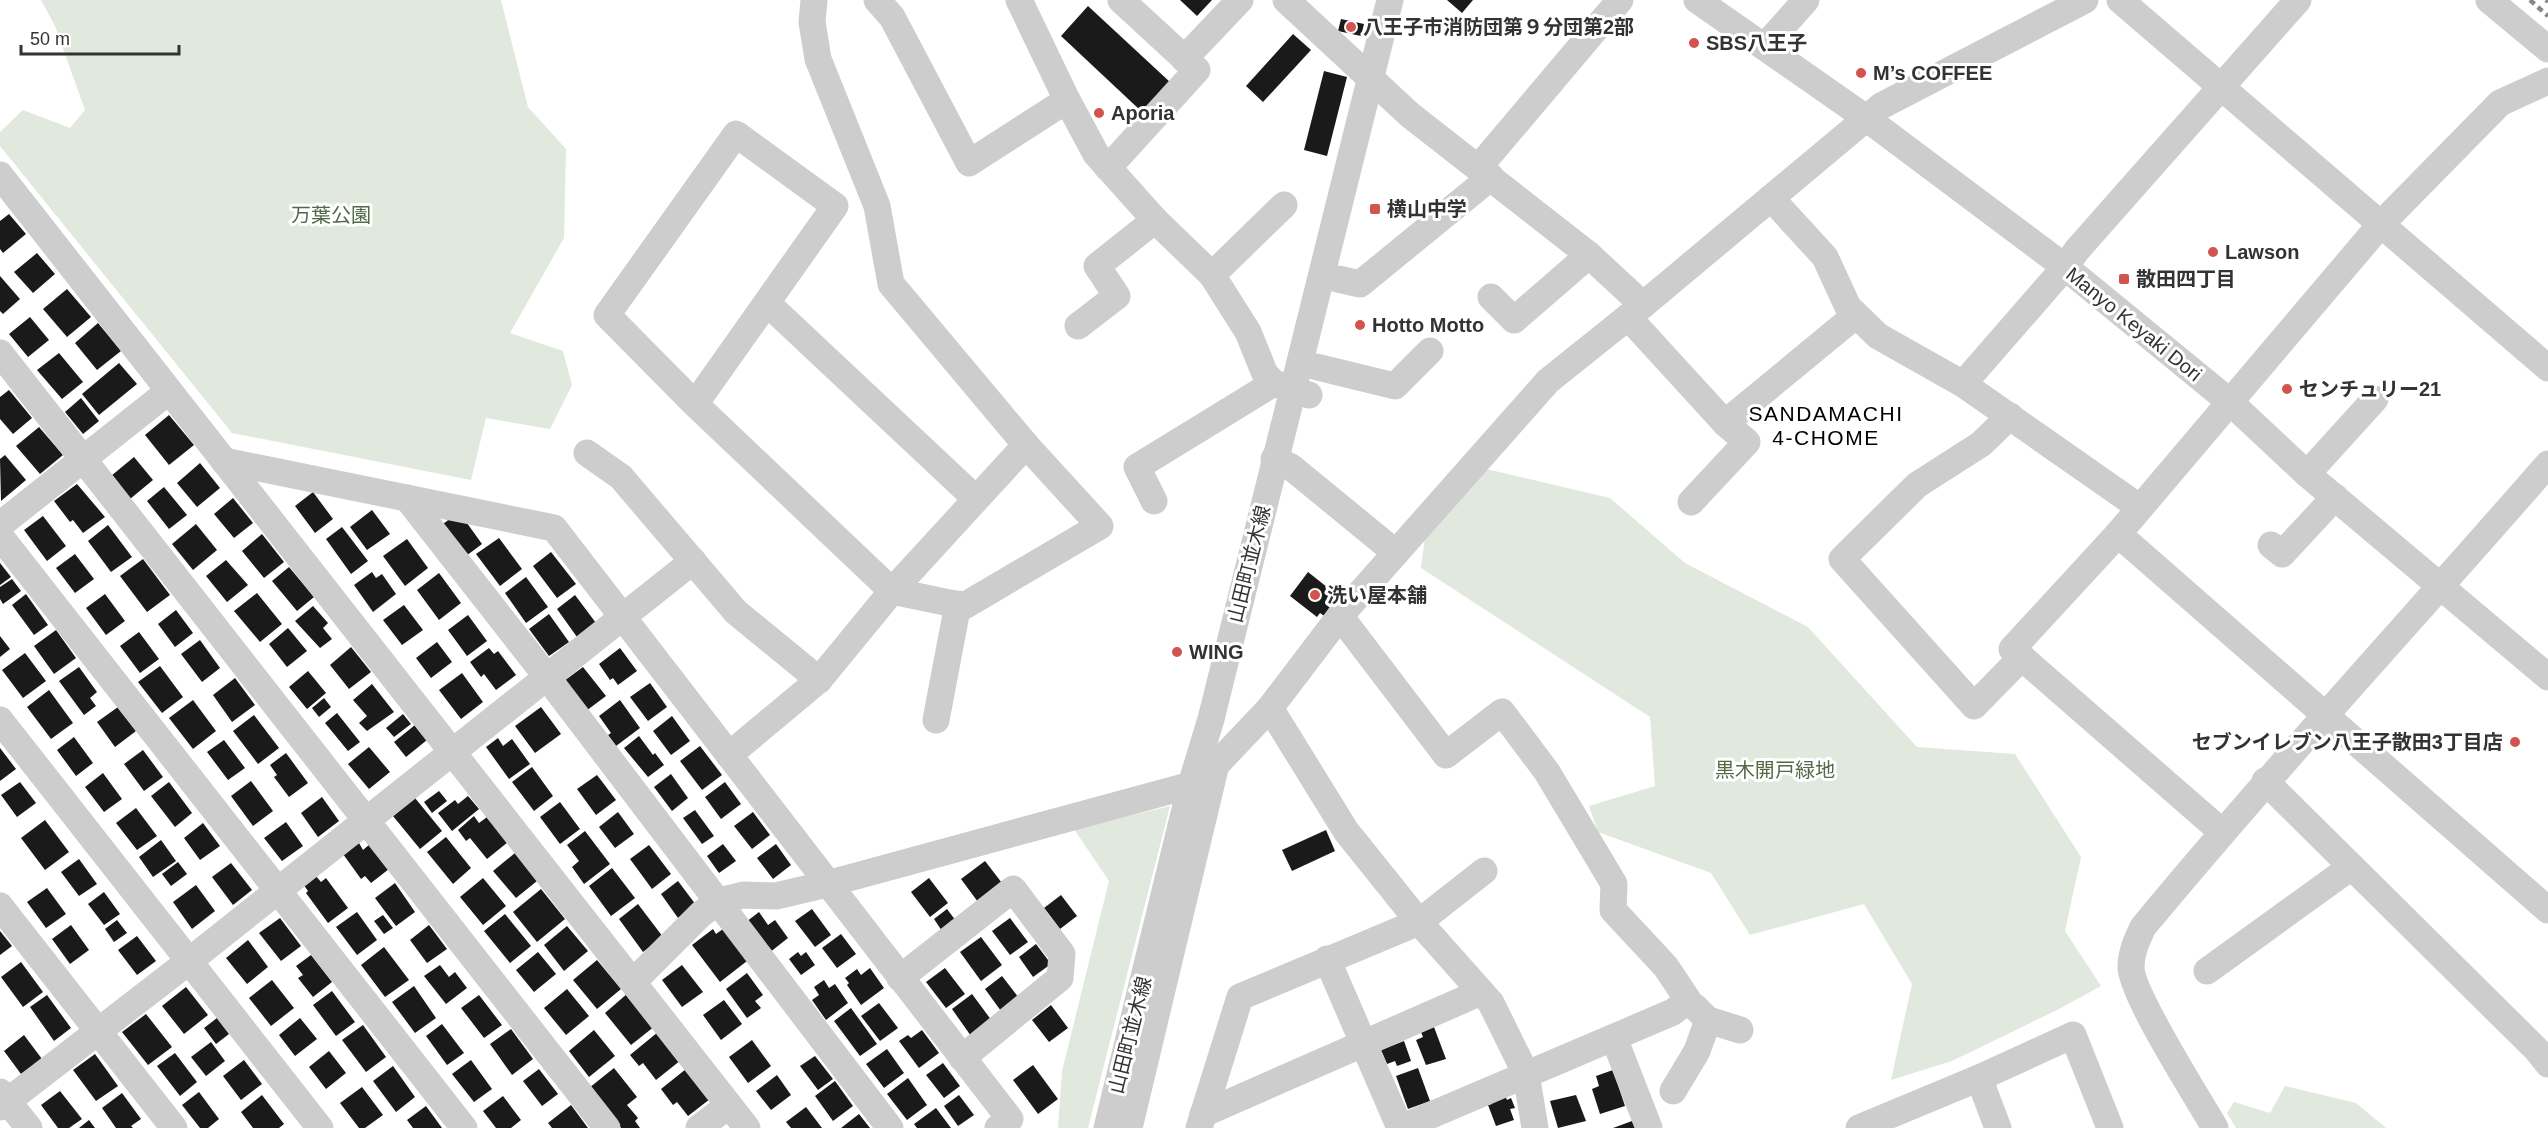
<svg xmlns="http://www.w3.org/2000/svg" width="2548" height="1128" font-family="Helvetica,'Noto Sans JP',sans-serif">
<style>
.green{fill:#e1e8dd}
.building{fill:#1a1a1a}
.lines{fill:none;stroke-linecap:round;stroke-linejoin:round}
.minor{stroke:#cdcdcd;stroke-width:27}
.rail{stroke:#888;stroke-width:4.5;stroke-dasharray:6 4.5;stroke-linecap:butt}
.poi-dot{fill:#d1544e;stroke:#fff;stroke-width:2}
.labels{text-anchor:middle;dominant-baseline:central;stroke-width:6;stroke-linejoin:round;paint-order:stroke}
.poi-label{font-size:20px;font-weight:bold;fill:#333;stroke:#fff;text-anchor:start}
.park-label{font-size:20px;fill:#526a45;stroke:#fff}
.street-label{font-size:20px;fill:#333;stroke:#fff}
.neighbourhood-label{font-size:21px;letter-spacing:1.5px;fill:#000;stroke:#fff}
</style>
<rect width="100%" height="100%" fill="#fff"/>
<g class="green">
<path d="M41 0H501L528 107 566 149 564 238 510 333 563 351 572 385 550 429 486 418 471 480 232 433 0 146V132L23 110 70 128 85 110 55 26Z"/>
<path d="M1482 468 1610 498 1685 563 1808 627 1917 747 2015 754 2081 857 2065 931 2101 986 2059 1009 1952 1061 1891 1080 1912 984 1864 904 1750 935 1711 873 1598 832 1589 806 1655 786 1650 717 1421 568 1427 521Z"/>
<path d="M1170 806 1088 1128H1058L1062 1071 1109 881 1074 829Z"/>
<path d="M2285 1086 2356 1103 2386 1128H2236L2227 1113 2234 1102 2270 1113Z"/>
</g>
<g class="building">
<path d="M1180 0H1212L1197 16Z"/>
<path d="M1447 0H1473L1462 13Z"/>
<path d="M1088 6 1171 83 1141 111 1061 36Z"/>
<path d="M1341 19 1364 24 1361 36 1338 31Z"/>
<path d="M1293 34 1311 50 1263 102 1246 86Z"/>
<path d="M1324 71 1347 77 1327 156 1304 150Z"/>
<path d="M9 214 26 234 3 253 0 249V221Z"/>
<path d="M37 253 55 274 33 293 14 272Z"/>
<path d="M0 276 20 299 3 314 0 311Z"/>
<path d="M67 289 91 317 67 337 43 309Z"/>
<path d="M30 317 49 340 28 357 9 334Z"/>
<path d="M98 323 121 351 97 370 75 343Z"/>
<path d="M59 353 83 382 62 399 37 370Z"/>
<path d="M119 363 137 384 99 415 82 394Z"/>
<path d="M9 390 32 418 13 434 0 419V397Z"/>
<path d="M81 398 99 421 83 434 65 412Z"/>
<path d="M169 415 194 445 169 465 145 435Z"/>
<path d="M39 427 63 455 40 474 16 446Z"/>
<path d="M5 455 26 480 1 501 0 459Z"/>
<path d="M134 457 153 480 130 499 111 476Z"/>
<path d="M200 463 220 488 197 507 177 483Z"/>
<path d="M77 484 105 517 83 533 73 520 70 522 54 501Z"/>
<path d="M164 487 187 515 169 529 147 501Z"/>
<path d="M313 492 333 519 315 533 295 506Z"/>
<path d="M233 498 253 523 234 538 214 514Z"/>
<path d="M372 510 390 534 367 550 350 527Z"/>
<path d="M459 512 482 544 462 559 439 527Z"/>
<path d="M43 516 66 546 47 561 24 530Z"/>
<path d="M196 524 217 550 193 570 172 544Z"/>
<path d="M108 525 132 557 111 572 88 541Z"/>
<path d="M342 527 368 561 351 574 326 539Z"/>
<path d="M262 534 284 562 264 578 242 551Z"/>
<path d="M499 538 522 569 500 586 476 554Z"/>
<path d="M407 539 428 568 405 586 383 556Z"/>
<path d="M551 552 576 584 557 598 533 566Z"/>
<path d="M75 554 94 579 75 593 56 568Z"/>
<path d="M143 559 170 595 147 612 120 576Z"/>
<path d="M226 560 248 585 227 602 206 576Z"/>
<path d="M0 563 11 577 0 585Z"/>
<path d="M289 567 314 597 297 611 272 581Z"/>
<path d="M372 572 376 578 382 574 396 594 373 612 354 585Z"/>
<path d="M1308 572 1342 599 1327 618 1320 613 1317 617 1290 596Z"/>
<path d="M439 573 461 603 439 620 417 590Z"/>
<path d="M526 577 548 607 526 623 505 593Z"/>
<path d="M12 579 21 591 3 604 0 599V587Z"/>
<path d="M257 593 282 624 260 642 234 611Z"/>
<path d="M26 594 48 625 34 635 12 605Z"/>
<path d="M105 594 125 621 106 635 86 608Z"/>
<path d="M575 595 596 623 577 637 557 609Z"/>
<path d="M404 605 423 630 402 645 383 620Z"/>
<path d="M313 606 328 623 323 628 332 639 320 648 295 621Z"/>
<path d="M176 610 193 633 175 647 158 624Z"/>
<path d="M549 614 569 642 549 656 529 629Z"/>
<path d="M468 615 487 641 467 656 448 630Z"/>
<path d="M288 628 307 651 287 667 269 644Z"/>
<path d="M56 630 76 658 54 674 34 646Z"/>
<path d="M139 632 159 659 140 673 120 646Z"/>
<path d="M0 636 10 649 0 657Z"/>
<path d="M200 640 220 668 202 682 181 654Z"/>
<path d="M437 642 452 662 431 678 416 658Z"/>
<path d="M351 647 371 672 349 689 330 665Z"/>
<path d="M489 648 494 654 498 651 516 675 496 690 484 674 481 677 470 662Z"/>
<path d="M620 648 637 671 618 685 613 678 610 680 599 664Z"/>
<path d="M25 653 46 681 23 698 2 670Z"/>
<path d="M160 666 183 697 162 713 138 682Z"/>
<path d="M79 667 97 692 90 698 96 706 84 715 59 681Z"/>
<path d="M583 667 606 696 586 711 564 681Z"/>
<path d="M308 671 326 693 307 709 289 687Z"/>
<path d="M462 673 483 702 461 719 439 690Z"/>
<path d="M235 678 255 705 232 722 213 695Z"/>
<path d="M650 683 667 707 648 721 630 697Z"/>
<path d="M372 684 394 712 367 731 359 723 367 716 353 700Z"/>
<path d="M49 690 73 723 51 739 27 707Z"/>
<path d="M324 698 331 707 319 717 312 708Z"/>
<path d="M193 700 216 731 193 749 169 718Z"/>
<path d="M620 700 640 728 616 746 608 735 611 733 599 716Z"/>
<path d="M118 707 136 731 115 747 97 722Z"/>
<path d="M541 707 561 734 535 753 515 726Z"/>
<path d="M337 713 360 742 348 751 325 723Z"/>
<path d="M403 714 411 724 394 737 386 728Z"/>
<path d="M254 715 279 748 258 764 233 731Z"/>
<path d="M672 716 690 741 671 755 653 731Z"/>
<path d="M415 725 427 740 406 757 394 742Z"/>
<path d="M639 736 653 755 655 753 664 765 648 777 624 748Z"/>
<path d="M74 737 93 763 76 776 57 750Z"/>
<path d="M498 738 503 746 512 739 530 764 509 779 486 747Z"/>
<path d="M224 740 245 768 228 780 207 752Z"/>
<path d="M700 746 722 775 702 790 680 761Z"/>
<path d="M369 747 390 772 369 789 348 764Z"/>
<path d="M0 748 16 769 0 781Z"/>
<path d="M143 750 163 777 144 791 124 764Z"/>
<path d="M286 753 308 783 289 797 274 777 277 775 270 765Z"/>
<path d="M532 767 553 796 534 811 512 782Z"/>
<path d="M103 773 122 799 104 812 85 787Z"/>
<path d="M671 774 688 798 672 811 654 787Z"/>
<path d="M597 775 616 800 596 815 577 789Z"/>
<path d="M251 781 273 811 253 826 231 796Z"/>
<path d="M20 782 36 803 17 817 1 795Z"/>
<path d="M169 782 192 813 175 827 151 796Z"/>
<path d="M725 782 741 804 721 819 705 797Z"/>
<path d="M439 791 447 801 432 813 424 802Z"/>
<path d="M468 796 479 809 452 831 438 813 455 800 458 804Z"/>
<path d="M322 797 339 821 318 837 301 813Z"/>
<path d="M415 798 442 831 420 849 393 816Z"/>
<path d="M560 802 580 829 560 844 540 817Z"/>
<path d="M136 808 157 836 137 850 116 823Z"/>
<path d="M695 810 714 836 702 844 683 818Z"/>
<path d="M618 812 634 834 615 848 599 827Z"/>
<path d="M753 812 770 835 752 849 734 826Z"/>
<path d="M474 816 479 823 487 817 508 842 487 859 470 838 466 841 458 830Z"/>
<path d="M45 820 69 852 45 870 21 838Z"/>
<path d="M286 822 303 846 282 861 264 838Z"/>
<path d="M203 823 220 846 200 860 184 838Z"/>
<path d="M1326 830 1335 851 1292 871 1282 850Z"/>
<path d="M585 831 610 864 584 884 572 867 579 861 567 845Z"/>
<path d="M446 837 471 868 453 884 427 852Z"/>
<path d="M161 840 176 861 153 877 139 857Z"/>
<path d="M359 843 363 850 370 844 389 869 371 883 365 876 361 879 343 854Z"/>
<path d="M723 844 736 861 719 873 707 856Z"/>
<path d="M776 844 791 865 773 879 757 858Z"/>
<path d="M649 845 671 874 652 889 630 859Z"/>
<path d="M515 853 537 881 516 898 493 871Z"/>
<path d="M79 859 97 884 79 896 61 872Z"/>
<path d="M985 861 1002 883 978 902 961 879Z"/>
<path d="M178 862 187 874 171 886 162 874Z"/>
<path d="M231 863 252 890 233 905 212 877Z"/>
<path d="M612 868 635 898 611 916 589 886Z"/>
<path d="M315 875 321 882 326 878 348 908 328 923 306 893 308 891 303 884Z"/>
<path d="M483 878 506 906 483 925 460 897Z"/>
<path d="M929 878 948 903 930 917 911 892Z"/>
<path d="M678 881 696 905 678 918 661 894Z"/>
<path d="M395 883 415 912 396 926 375 898Z"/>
<path d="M196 885 215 911 192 929 173 902Z"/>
<path d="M47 888 66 914 46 928 27 902Z"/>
<path d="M541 889 565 919 537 942 513 912Z"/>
<path d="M104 892 120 914 104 925 88 904Z"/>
<path d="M1061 895 1077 916 1060 929 1044 908Z"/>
<path d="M638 904 663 937 643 952 619 919Z"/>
<path d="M812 909 831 935 815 947 795 921Z"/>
<path d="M947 909 956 921 942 931 934 919Z"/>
<path d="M357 912 377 940 357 955 336 927Z"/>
<path d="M759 912 768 925 775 920 788 938 769 953 746 922Z"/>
<path d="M505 914 531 946 510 963 484 931Z"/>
<path d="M383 915 393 928 384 934 374 921Z"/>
<path d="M280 918 301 946 281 961 259 933Z"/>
<path d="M1010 918 1028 942 1010 955 992 931Z"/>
<path d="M117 920 127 933 114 942 105 929Z"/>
<path d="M71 925 89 950 70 964 52 939Z"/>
<path d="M429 925 447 949 427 963 410 940Z"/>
<path d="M567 926 588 951 564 971 544 945Z"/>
<path d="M713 929 716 934 723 929 747 961 720 982 692 945Z"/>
<path d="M0 931 12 946 0 955Z"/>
<path d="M841 934 856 954 837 968 822 948Z"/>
<path d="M137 936 156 961 137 975 118 950Z"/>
<path d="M981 937 1002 965 981 981 960 952Z"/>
<path d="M248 940 268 967 247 984 226 958Z"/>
<path d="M1036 944 1051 964 1033 977 1019 957Z"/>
<path d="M384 947 409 980 385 997 361 965Z"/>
<path d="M538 952 556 974 534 992 516 970Z"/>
<path d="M798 952 801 956 806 952 815 965 801 975 789 959Z"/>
<path d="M311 955 332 982 313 997 298 978 303 975 296 966Z"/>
<path d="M597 960 621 989 597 1009 573 980Z"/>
<path d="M21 962 43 992 23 1007 1 977Z"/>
<path d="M440 965 449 977 455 972 467 988 446 1004 424 976Z"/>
<path d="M682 965 703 992 682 1007 662 980Z"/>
<path d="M870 968 884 988 861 1005 847 985 849 983 845 978 857 969 861 975Z"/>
<path d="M945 968 965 994 946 1008 926 982Z"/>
<path d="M747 973 763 995 755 1001 761 1008 747 1018 726 989Z"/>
<path d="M1002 976 1019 998 1001 1011 985 989Z"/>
<path d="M272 980 294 1008 271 1026 249 998Z"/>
<path d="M824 980 829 988 835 984 848 1003 826 1020 812 1000 819 995 814 987Z"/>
<path d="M414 986 436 1018 415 1033 392 1002Z"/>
<path d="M186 987 208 1015 184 1034 162 1006Z"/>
<path d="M567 989 589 1016 566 1035 544 1008Z"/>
<path d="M332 991 355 1022 336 1036 313 1005Z"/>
<path d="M628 993 655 1026 631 1045 605 1013Z"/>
<path d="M972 994 992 1021 971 1036 952 1009Z"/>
<path d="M47 995 71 1028 54 1041 30 1007Z"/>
<path d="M479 995 502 1025 484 1038 461 1008Z"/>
<path d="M724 1000 742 1024 721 1040 703 1015Z"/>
<path d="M879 1003 898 1028 880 1041 861 1016Z"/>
<path d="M1051 1005 1068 1028 1049 1042 1032 1020Z"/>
<path d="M851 1008 877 1044 860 1056 834 1021Z"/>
<path d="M146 1014 172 1047 148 1065 122 1032Z"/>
<path d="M217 1018 229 1034 216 1044 204 1028Z"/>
<path d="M300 1018 317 1039 295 1056 279 1035Z"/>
<path d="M442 1024 464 1053 447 1065 426 1036Z"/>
<path d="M363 1025 386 1057 366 1072 342 1040Z"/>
<path d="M1434 1027 1446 1059 1426 1065 1416 1040 1423 1037 1421 1032Z"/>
<path d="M511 1029 533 1059 512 1075 490 1044Z"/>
<path d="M594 1030 615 1056 589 1077 569 1051Z"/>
<path d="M922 1030 939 1053 919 1068 899 1041 908 1035 911 1038Z"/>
<path d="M658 1032 681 1060 656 1080 643 1063 639 1066 630 1055Z"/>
<path d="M24 1035 42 1059 21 1074 4 1051Z"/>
<path d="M752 1040 771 1066 748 1083 729 1057Z"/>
<path d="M1404 1041 1411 1061 1397 1066 1395 1061 1387 1064 1381 1050Z"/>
<path d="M211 1042 225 1061 206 1076 191 1057Z"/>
<path d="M887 1049 904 1073 884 1088 866 1064Z"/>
<path d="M329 1051 346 1073 326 1089 309 1067Z"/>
<path d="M175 1053 197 1082 180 1096 157 1066Z"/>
<path d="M95 1054 118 1086 96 1101 73 1070Z"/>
<path d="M815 1056 833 1079 818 1090 800 1066Z"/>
<path d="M244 1060 262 1084 241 1100 223 1076Z"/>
<path d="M471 1060 492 1089 474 1102 452 1074Z"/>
<path d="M943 1063 960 1086 944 1098 926 1075Z"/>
<path d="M1033 1065 1058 1099 1038 1114 1013 1080Z"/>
<path d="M393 1066 415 1097 396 1112 373 1081Z"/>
<path d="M614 1068 637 1097 627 1105 638 1118 635 1121 640 1128H621L589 1088Z"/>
<path d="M1418 1068 1430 1101 1408 1109 1396 1076Z"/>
<path d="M539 1069 558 1094 542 1106 523 1081Z"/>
<path d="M686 1069 710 1099 688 1116 677 1102 673 1105 661 1089Z"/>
<path d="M1613 1070 1625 1106 1600 1114 1592 1089 1599 1086 1596 1076Z"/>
<path d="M777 1075 791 1095 771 1110 756 1091Z"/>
<path d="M908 1078 927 1105 907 1120 887 1094Z"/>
<path d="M835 1081 853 1106 833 1121 815 1096Z"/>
<path d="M362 1087 383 1115 365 1128H359L340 1103Z"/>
<path d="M60 1091 82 1119 69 1128H58L41 1105Z"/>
<path d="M199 1092 219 1119 208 1128H200L182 1105Z"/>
<path d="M122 1093 141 1119 131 1126 133 1128H116L102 1108Z"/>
<path d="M262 1095 284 1124 279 1128H253L241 1112Z"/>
<path d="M959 1095 974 1115 958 1126 944 1106Z"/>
<path d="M1505 1095 1507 1100 1511 1098 1515 1108 1510 1109 1514 1120 1496 1126 1488 1105 1492 1104 1491 1101Z"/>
<path d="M1576 1095 1586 1121 1558 1128 1550 1101Z"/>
<path d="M503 1096 521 1120 511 1128H496L483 1111Z"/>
<path d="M571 1105 588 1128H552L548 1123Z"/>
<path d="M426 1106 442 1128H413L407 1120Z"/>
<path d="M806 1107 822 1128H791L786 1122Z"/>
<path d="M936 1108 951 1128H917L914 1124Z"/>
<path d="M859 1114 870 1128H841Z"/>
<path d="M89 1120 95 1128H79Z"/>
<path d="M1632 1121 1635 1128H1613Z"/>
</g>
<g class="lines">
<g class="minor">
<path d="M877 0 892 17 969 163 1067 100"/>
<path d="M1019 0 1067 100 1096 154 1155 220 1212 275 1248 332 1265 374 1274 383 1309 395"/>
<path d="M1286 0 1410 115 1589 255 1643 305"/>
<path d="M1697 0 1866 118 2065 267 2230 402 2307 474 2548 677"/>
<path d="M2120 0 2548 368"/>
<path d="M2489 0 2548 49"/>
<path d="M1765 46 1806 0"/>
<path d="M1184 59 1240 0"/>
<path d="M1479 167 1620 0"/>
<path d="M1108 168 1197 70 1121 0"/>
<path d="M0 175 747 1128"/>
<path d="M1771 198 1825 257 1848 307 1878 336 1963 384 2139 507"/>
<path d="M1212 275 1284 205"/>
<path d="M1338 279 1360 284 1491 177"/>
<path d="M1491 297 1514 320 1589 255"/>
<path d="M767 303 976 499"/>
<path d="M1628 317 1725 423 1856 315"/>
<path d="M1078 326 1117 296 1097 266 1155 220"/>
<path d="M0 353 607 1128"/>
<path d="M1317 367 1395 386 1430 351"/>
<path d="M1963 384 2065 267 2077 250 2298 0"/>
<path d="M695 404 607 315 736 134 835 206 695 404 892 591 964 606 1100 526 1026 445 891 284 877 206 818 59 812 22 814 0"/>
<path d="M2010 416 1981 444 1917 485 1842 559 1974 706 2022 657"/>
<path d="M587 453 621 477 736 612 819 680"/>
<path d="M1274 459 1291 467 1396 553"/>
<path d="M224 461 554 528 1010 1119 998 1128"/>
<path d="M2307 474 2375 399"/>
<path d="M407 498 547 677 890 1128"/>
<path d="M1154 501 1137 467 1274 383"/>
<path d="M1691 502 1747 442 1725 423"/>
<path d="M0 525 169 391"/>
<path d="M2118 534 2548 910"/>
<path d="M0 536 464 1128"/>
<path d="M2271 545 2282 554 2335 497"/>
<path d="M1340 616 1446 755 1502 712 1547 772 1614 884 1613 910 1666 967 1688 1000 1673 1012 1401 1128"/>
<path d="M1270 708 1346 831 1419 922 1491 1003 1526 1074 1535 1128"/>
<path d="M0 720 320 1128"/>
<path d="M936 720 958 604"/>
<path d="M729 755 819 680 892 591 1026 445"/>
<path d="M2265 781 2537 1050 2548 1064"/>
<path d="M2222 832 2012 649 2118 534 2381 224 2500 103 2548 81"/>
<path d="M0 906 174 1128"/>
<path d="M1327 959 1400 1128"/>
<path d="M2207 971 2351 867"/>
<path d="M900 978 1013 889 1062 954 1060 978 962 1058"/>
<path d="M633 982 701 914 719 901 743 895 776 896 827 884 1191 785 1216 765 1270 708 1340 616 1548 381 1643 305 1881 106 2085 0"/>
<path d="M1695 1007 1708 1020 1740 1030"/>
<path d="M1614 1038 1649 1128"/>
<path d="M1979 1078 2073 1035 2110 1128"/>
<path d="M1673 1091 1697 1051 1708 1020"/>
<path d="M0 1092 29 1128"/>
<path d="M0 1107 188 962 693 561"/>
<path d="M1203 1114 1481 992"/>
<path d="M699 1128 729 1105"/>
<path d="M1107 1128 1191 785 1211 719 1390 0"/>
<path d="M1129 1128 1217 760"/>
<path d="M1199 1128 1240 997 1419 922 1484 871"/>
<path d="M1859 1128 1979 1078 1998 1128"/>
<path d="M2215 1128C2198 1098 2131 994 2131 967 2131 952 2137 940 2143 927 2274 769 2413 619 2548 464"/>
</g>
<g class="rail">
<path d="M2530 0 2548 16"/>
<path d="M2546 0 2548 2"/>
</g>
</g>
<g class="poi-dot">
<circle cx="1351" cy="27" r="6"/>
<circle cx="1694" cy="43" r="6"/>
<circle cx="1861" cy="73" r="6"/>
<circle cx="1099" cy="113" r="6"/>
<rect x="1369" y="203" width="12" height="12" rx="3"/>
<circle cx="2213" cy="252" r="6"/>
<rect x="2118" y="273" width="12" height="12" rx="3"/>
<circle cx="1360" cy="325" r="6"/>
<circle cx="2287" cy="389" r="6"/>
<circle cx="1315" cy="595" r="6"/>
<circle cx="1177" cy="652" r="6"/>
<circle cx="2515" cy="742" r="6"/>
</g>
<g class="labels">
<g class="poi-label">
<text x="1363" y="27">八王子市消防団第９分団第2部</text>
<text x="1706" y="43">SBS八王子</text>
<text x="1873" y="73">M’s COFFEE</text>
<text x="1111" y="113">Aporia</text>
<text x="1387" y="209">横山中学</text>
<text x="2225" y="252">Lawson</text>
<text x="2136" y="279">散田四丁目</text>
<text x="1372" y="325">Hotto Motto</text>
<text x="2299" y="389">センチュリー21</text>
<text x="1327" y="595">洗い屋本舗</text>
<text x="1189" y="652">WING</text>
<text x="2503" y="742" text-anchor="end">セブンイレブン八王子散田3丁目店</text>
</g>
<g class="park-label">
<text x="331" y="215">万葉公園</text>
<text x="1775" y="770">黒木開戸緑地</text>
</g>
<g class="street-label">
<text transform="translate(2134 324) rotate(39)">Manyo Keyaki Dori</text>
<text transform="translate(1249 564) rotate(-76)">山田町並木線</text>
<text transform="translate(1130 1035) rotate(-76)">山田町並木線</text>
</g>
<g class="neighbourhood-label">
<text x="1826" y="413">SANDAMACHI<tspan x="1826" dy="24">4-CHOME</tspan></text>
</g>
</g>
<path d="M21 45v9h158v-9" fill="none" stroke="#333333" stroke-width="3"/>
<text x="30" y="45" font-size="18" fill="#333333" stroke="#ffffff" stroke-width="4.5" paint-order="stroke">50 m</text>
</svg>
